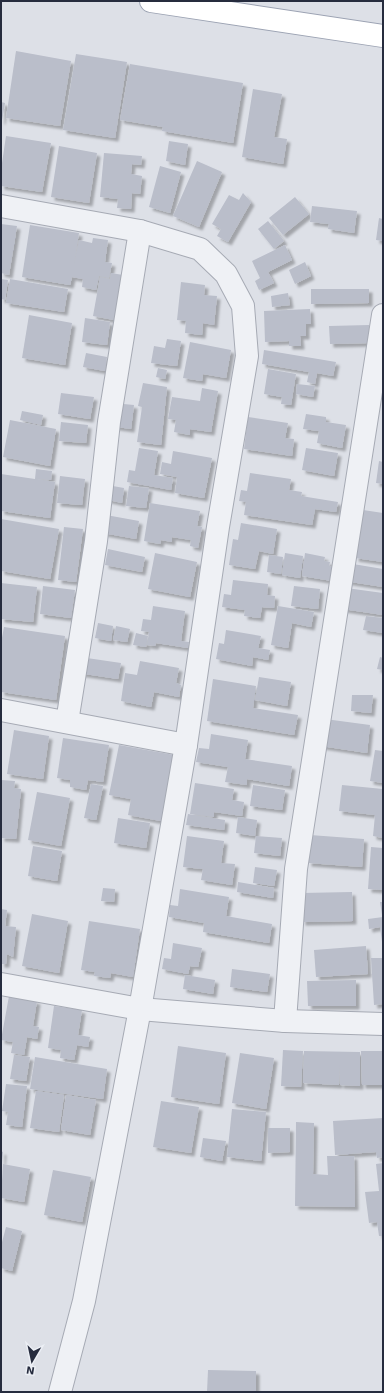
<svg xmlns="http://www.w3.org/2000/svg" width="384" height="1393" font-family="'Work Sans',sans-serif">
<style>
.building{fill:#babeca;filter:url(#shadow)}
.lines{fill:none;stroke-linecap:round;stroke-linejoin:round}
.minor-casing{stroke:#a6aab4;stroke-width:24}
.primary-casing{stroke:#9ca3b3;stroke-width:24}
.minor{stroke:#eff1f5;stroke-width:22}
.primary{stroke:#fff;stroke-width:22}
</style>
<defs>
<filter id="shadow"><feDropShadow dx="3.5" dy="3.5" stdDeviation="1" flood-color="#0004"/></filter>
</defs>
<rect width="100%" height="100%" fill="#dde0e7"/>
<g class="building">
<path d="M16 51 71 61 60 126 6 118Z"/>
<path d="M76 54 127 62 115 138 63 130Z"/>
<path d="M130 64 243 83 233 143 162 131 163 127 120 120Z"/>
<path d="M253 89 282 94 274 137 287 139 283 164 242 157Z"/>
<path d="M1 102 5 103 2 121H1Z"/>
<path d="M6 136 51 143 42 192 1 186V170Z"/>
<path d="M169 141 188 144 185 165 166 161Z"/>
<path d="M59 146 97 153 89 203 51 197Z"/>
<path d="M104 153 142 156 141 165 132 164 131 174 142 176 140 194 132 193 131 209 117 208 118 199 100 197Z"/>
<path d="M197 161 222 172 199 227 173 216Z"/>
<path d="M160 166 181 172 170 213 149 207Z"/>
<path d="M243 193 251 202 228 242 217 236 221 229 212 224 229 195 239 200Z"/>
<path d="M295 197 309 214 283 235 269 218Z"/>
<path d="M312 206 357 211 354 233 328 229 329 224 310 222Z"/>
<path d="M379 218 383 219V241L376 240Z"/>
<path d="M268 221 284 241 274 249 258 229Z"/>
<path d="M1 224 17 226 9 275 1 273Z"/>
<path d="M30 225 79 233 74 264 79 240 92 243 93 238 108 240 105 262 112 263 109 278 99 276 96 290 82 287 83 279 72 277 70 285 22 277Z"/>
<path d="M285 245 292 260 268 272 274 283 259 290 255 281 260 278 252 261Z"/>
<path d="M305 262 311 276 295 284 289 270Z"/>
<path d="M111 273 123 275 114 320 93 316 100 277 110 279Z"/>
<path d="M1 279 8 280 5 300 1 299Z"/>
<path d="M10 279 68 289 64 312 6 303Z"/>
<path d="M181 282 205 285 204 295 217 296 214 325 203 323 202 335 185 333 186 321 177 320Z"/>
<path d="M311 289H369V303L311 304Z"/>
<path d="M288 293 290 305 272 307 271 296Z"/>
<path d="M310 309 311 324H306V336H300L301 346H289V341L265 342 264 311Z"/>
<path d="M29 315 72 323 65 365 22 358Z"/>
<path d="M85 318 110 322 107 345 82 342Z"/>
<path d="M369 325V343L330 344 329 326Z"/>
<path d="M167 339 181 341 177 366 151 363 154 346 165 348Z"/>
<path d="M190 342 231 350 226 378 203 374 202 381 183 378Z"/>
<path d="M264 350 336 362 333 376 317 373 315 384 307 382 309 372 262 364Z"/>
<path d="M86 353 107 357 105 371 83 367Z"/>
<path d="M158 368 167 370 165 379 156 377Z"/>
<path d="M268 369 296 374 291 405 281 404 282 397 264 394Z"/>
<path d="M143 383 167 387 161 445 137 442 142 407 138 406Z"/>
<path d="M297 384 315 386 313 397 296 394Z"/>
<path d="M202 388 218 391 211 432 190 429V435L174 432 176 420 168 419 172 397 200 401Z"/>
<path d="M61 393 94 397 90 419 58 414Z"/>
<path d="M113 403 134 405 131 429 110 426Z"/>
<path d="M22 411 43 415 41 425 20 420Z"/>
<path d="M306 414 326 417V422L346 425 342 448 317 443 319 431 303 429Z"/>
<path d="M248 417 288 423 285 438 294 439 292 456 244 449Z"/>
<path d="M10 420 56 429 50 466 3 457Z"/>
<path d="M61 422 88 425 86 443 59 441Z"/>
<path d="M139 448 158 451 154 475 173 478 171 490 127 482 129 470 135 471Z"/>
<path d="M306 448 338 453 334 476 302 470Z"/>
<path d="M173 451 212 458 204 498 175 493 177 477 160 474 162 462 171 464Z"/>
<path d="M379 461 383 462V484L376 483Z"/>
<path d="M36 469 52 471 51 480 37 479 55 482 50 518 1 511V474L35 479Z"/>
<path d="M250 473 291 479 289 490 302 492 301 496 338 502 336 512 315 509 312 525 244 515 246 502 239 501 241 490 247 491Z"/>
<path d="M60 476 85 479 82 505 57 503Z"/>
<path d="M107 485 124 488 122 503 104 499Z"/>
<path d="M129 486 149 488 146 508 126 506Z"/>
<path d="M150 503 200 511 197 526 202 527 198 548 190 546 191 540 172 537V542L161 540 160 544 144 541Z"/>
<path d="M363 510 383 513V562L355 558Z"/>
<path d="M106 515 139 521 136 539 103 533Z"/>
<path d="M1 519 59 529 50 579 1 571Z"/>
<path d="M241 523 277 529 273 554 259 551 255 569 229 565 233 539 238 540Z"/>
<path d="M64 527 83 529 76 582 58 580Z"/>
<path d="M108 549 145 557 142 572 105 565Z"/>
<path d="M155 553 197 562 190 597 148 589Z"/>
<path d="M285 553 303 556 300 578 282 575Z"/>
<path d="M305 553 325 557 324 561 330 562 329 566 334 567 332 581 302 576Z"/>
<path d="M269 555 283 557 281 574 267 572Z"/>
<path d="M347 563 383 569V587L344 581Z"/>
<path d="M233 580 268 584 267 595 275 596 274 608 262 607 260 618 244 616 245 610 222 607 224 594 231 595Z"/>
<path d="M1 583 37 587 33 622 1 619Z"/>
<path d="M43 586 75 590 71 618 40 614Z"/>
<path d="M294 586 320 589 318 609 291 606Z"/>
<path d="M339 587 383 593V615L336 608Z"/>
<path d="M153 606 185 611 181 641 189 642 188 648 156 643 155 646 147 645 149 632 141 631 143 619 151 620Z"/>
<path d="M278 606 314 612 311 627 292 623 288 648 271 645Z"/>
<path d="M366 616 383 618V633L363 630Z"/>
<path d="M98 623 113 626 111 641 95 638Z"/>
<path d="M116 626 130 629 127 642 113 640Z"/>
<path d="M4 627 65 636 56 700 1 692V643Z"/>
<path d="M226 630 261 636 258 648 270 650 268 660 253 657 252 666 216 659 219 643 224 644Z"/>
<path d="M136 633 148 636 146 647 133 645Z"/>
<path d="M80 657 121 663 118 679 78 673Z"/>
<path d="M380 657 383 658V670L377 669Z"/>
<path d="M140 661 179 668 176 683 181 685 179 697 154 692 151 707 121 701 125 673 137 675Z"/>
<path d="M259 677 291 682 287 706 255 700Z"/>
<path d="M213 679 256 686 253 708 298 715 294 735 207 721Z"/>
<path d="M352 695H373L371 713 351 711Z"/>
<path d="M325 719 370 725 367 753 321 746Z"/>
<path d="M14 730 49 736 43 779 7 774Z"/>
<path d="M211 734 248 740 245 759 292 766 289 786 247 779V785L225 782 228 767 196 762 199 748 209 749Z"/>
<path d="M63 738 109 745 103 782 88 780 86 790 70 787V780L57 778Z"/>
<path d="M119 745 174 755 161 821 128 815 131 799 109 795Z"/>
<path d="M375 750 383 751V783L370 781Z"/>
<path d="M1 780 15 781 14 788 21 789 16 839 1 838Z"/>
<path d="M195 783 234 789 232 800 244 802 242 816 214 812V817L190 814Z"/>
<path d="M91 784 103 786 96 820 84 818Z"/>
<path d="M253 785 285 790 282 810 250 806Z"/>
<path d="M342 785 383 789V838L373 836 375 815 339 811Z"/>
<path d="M37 792 70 798 61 846 28 840Z"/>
<path d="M188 814 225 820 224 830 186 825Z"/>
<path d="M238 817 257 820 255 836 236 833Z"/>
<path d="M118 818 150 823 146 848 114 843Z"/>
<path d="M310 835 364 839 362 867 308 863Z"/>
<path d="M187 836 224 841 221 863 235 864 232 885 201 880 203 869 183 867Z"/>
<path d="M256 836 282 838 280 856 254 853Z"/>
<path d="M33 846 62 851 57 881 28 876Z"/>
<path d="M371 847 383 848V890L368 889Z"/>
<path d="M255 867 277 870 274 886 253 883Z"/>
<path d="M238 882 274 888 273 898 237 892Z"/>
<path d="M103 888 115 889 114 902 101 901Z"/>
<path d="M180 889 229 897 226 916 272 924 269 943 203 932 204 923 169 917 170 905 178 906Z"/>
<path d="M352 892 353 921 302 922 301 893Z"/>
<path d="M380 902H383V915H382Z"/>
<path d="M1 909 7 910 5 926 16 927 13 957 7 954 6 964H1Z"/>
<path d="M32 914 68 921 59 973 22 966Z"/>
<path d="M383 917V941L382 942 380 927 369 929 368 919Z"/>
<path d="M89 921 140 929 133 977 111 973 110 978 94 976 95 972 81 970Z"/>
<path d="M173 943 202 948 198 967 190 966 188 974 162 969 164 958 171 959Z"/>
<path d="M366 946 368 974 316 977 314 950Z"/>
<path d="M371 958H383V1004L374 1005Z"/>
<path d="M232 969 270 974 267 992 230 987Z"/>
<path d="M185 975 215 980 213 994 183 989Z"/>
<path d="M356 980V1006H308L307 981Z"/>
<path d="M9 996 37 1001 33 1026 39 1027 37 1039 27 1037 24 1055 11 1053 13 1042 1 1040Z"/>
<path d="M54 1006 82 1010 78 1035 90 1037 88 1047 77 1045 74 1060 60 1058 61 1050 48 1048Z"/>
<path d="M178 1046 226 1053 219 1104 171 1097Z"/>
<path d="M283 1050 303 1051 301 1087 281 1086Z"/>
<path d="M304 1051 360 1052V1086L340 1085V1064L339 1085 303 1083Z"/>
<path d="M361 1051H382L383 1085H362Z"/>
<path d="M240 1053 274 1058 266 1109 232 1103Z"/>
<path d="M14 1055 30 1057 26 1081 10 1079Z"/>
<path d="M35 1057 107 1069 103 1099 30 1089Z"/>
<path d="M6 1084 27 1086 22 1127 6 1125 8 1112 2 1111Z"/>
<path d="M36 1091 64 1095 59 1132 30 1128Z"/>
<path d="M66 1095 96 1100 90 1135 61 1130Z"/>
<path d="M161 1101 199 1107 191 1153 153 1147Z"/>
<path d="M232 1109 266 1112 261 1161 227 1157Z"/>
<path d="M383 1118V1157L377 1158 376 1152 335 1155 333 1121Z"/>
<path d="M296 1122 314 1123 313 1174 328 1175 327 1156H354L355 1207 295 1206Z"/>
<path d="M268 1128H290V1152L268 1153Z"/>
<path d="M203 1138 226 1141 222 1161 200 1157Z"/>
<path d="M1 1151 3 1152 2 1163H1Z"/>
<path d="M383 1163V1236H379L377 1222 369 1223 365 1192 379 1191 376 1164Z"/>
<path d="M3 1164 30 1169 24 1202 1 1198Z"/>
<path d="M53 1170 91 1177 82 1222 44 1215Z"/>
<path d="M6 1227 22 1231 12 1271 1 1268V1246Z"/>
<path d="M208 1370 256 1371V1392H207Z"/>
</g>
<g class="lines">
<defs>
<g id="minor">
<path d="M1 206 140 231 200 249 226 274 243 306 247 356 218 527 186 745 140 1009 84 1301 60 1392"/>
<path d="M1 710 186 745"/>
<path d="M67 722 96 541 109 422 140 231"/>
<path d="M1 984 140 1009 285 1021 383 1024"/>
<path d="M285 1021 296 869 383 315"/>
</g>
<path id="primary" d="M151 1 383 36"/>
</defs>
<use href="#minor" class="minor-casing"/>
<use href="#primary" class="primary-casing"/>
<use href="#minor" class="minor"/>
<use href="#primary" class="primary"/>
</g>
<rect width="384" height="1393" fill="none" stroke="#262c3e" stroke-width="4"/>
<g transform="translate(32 1361) rotate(189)" stroke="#eceff5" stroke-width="3" paint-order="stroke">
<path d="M0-3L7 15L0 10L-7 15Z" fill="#262c3e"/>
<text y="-6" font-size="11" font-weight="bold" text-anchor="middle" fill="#262c3e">N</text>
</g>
</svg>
